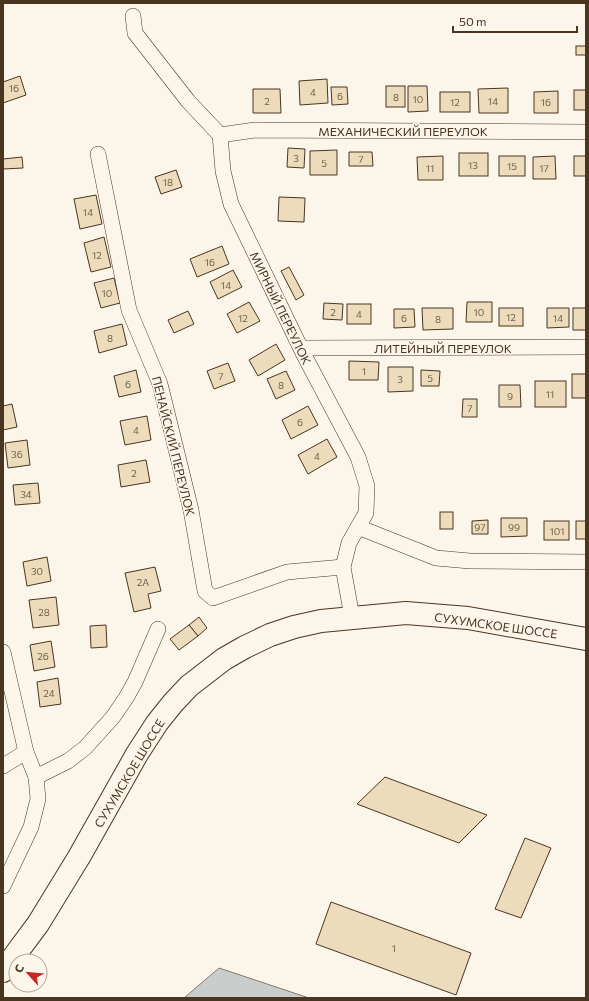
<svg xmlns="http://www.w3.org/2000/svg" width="589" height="1001" font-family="Commissioner,sans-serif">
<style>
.water{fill:#c9cecd;stroke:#887966}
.building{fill:#ecdcbc;stroke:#4a3520}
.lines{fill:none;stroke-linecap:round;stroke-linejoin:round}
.street-casing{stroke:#4a3520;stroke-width:16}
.highway-casing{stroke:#4a3520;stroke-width:24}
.street{stroke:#fbf6e9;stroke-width:15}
.highway{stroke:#fbf6e9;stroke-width:22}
.labels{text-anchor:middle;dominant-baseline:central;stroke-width:3;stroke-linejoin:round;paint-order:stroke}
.number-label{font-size:10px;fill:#725f47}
.street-label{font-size:12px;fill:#4a3520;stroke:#fbf6e9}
</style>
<rect width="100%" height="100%" fill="#fbf6e9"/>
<path class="water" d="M219 968 309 998H184Z"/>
<g class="building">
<rect x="576" y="46" width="10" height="9"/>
<path d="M20 76 26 95 3 103V82Z"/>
<path d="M327 79 328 103 300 105 299 81Z"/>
<rect x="386" y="86" width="19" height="21"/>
<path d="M408 86H427L428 111 408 112Z"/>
<path d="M331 87H347L348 104 332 105Z"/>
<path d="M508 88V113H479L478 89Z"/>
<path d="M253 89H280L281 113H253Z"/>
<rect x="574" y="90" width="12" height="20"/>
<path d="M558 91V113H534V92Z"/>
<rect x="440" y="92" width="30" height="20"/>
<path d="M288 148 305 149 304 168 287 167Z"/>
<path d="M337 150V175H310V151Z"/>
<path d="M349 152H372L373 166H349Z"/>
<rect x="459" y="153" width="29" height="23"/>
<path d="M443 156V180H418L417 157Z"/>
<rect x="499" y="156" width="26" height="20"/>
<path d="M555 156 556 179H533V157Z"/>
<rect x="574" y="156" width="12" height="20"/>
<path d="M22 157 23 168 3 169V159Z"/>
<path d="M176 170 182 187 161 194 155 177Z"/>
<path d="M96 195 102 224 80 229 74 199Z"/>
<path d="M279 197 305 198 304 222 278 221Z"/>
<path d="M104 237 111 267 91 272 84 243Z"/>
<path d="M222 246 229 264 197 277 190 259Z"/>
<path d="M289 267 304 295 296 300 281 271Z"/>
<path d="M233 270 242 287 218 299 210 282Z"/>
<path d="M114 278 120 303 101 308 94 283Z"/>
<path d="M249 302 260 321 237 333 227 314Z"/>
<path d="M467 302H492V322H466Z"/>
<path d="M324 303 343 304 342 320 323 319Z"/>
<rect x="347" y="304" width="24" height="20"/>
<path d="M422 308H453V329L423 330Z"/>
<rect x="499" y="308" width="24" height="18"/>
<path d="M547 308H569V327L547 328Z"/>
<rect x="573" y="308" width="13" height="22"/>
<path d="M394 309H414L415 327 394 328Z"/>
<path d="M188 311 194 324 174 333 168 320Z"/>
<path d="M122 324 127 345 99 353 94 331Z"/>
<path d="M276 344 285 360 258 376 249 360Z"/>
<path d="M349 361 379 362 378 380H349Z"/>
<path d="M228 363 235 381 214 389 207 371Z"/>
<path d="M388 367H413V391L388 392Z"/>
<path d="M136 370 141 392 119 397 114 376Z"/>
<path d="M421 370 440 371 439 386H421Z"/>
<path d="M286 371 295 390 276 399 267 379Z"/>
<rect x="572" y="374" width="14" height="24"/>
<rect x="535" y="381" width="31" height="26"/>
<path d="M499 385H520L521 407H499Z"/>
<path d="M463 399H477V417H462Z"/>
<path d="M12 404 17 427 3 430V406Z"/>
<path d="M308 406 318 425 291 439 282 420Z"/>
<path d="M147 416 151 440 125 445 120 421Z"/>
<path d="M327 439 337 457 308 474 298 455Z"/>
<path d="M27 440 30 465 8 468 5 443Z"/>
<path d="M146 460 150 482 121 487 118 465Z"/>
<path d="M38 483 40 503 15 505 13 485Z"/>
<rect x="440" y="512" width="13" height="17"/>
<path d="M501 518H527V536L501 537Z"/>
<path d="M488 520V534H472V521Z"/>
<rect x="544" y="521" width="25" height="19"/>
<rect x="576" y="521" width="10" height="18"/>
<path d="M47 557 51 581 27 586 23 562Z"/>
<path d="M155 567 161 591 148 594 151 608 134 612 125 573Z"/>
<path d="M56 597 59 625 33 628 29 600Z"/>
<path d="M199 617 207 628 198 636 189 625Z"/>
<path d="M106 625 107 647 91 648 90 626Z"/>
<path d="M189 625 198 636 179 650 170 639Z"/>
<path d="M51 641 55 667 34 671 30 645Z"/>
<path d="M58 678 61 704 40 707 37 682Z"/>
<path d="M385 777 487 815 459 843 357 804Z"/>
<path d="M525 838 551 848 521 918 495 909Z"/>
<path d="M331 902 471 953 456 995 316 944Z"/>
</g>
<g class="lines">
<defs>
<g id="street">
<path d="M133 16 135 33 188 101 220 135 223 171 231 204 304 355 358 457 367 486 366 513 349 543 343 567 352 617"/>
<path d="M220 135 255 130 586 132"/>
<path d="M98 154 129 310 160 384 191 510 205 591 213 598 287 572 343 567"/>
<path d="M301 348 586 347"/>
<path d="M358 527 436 558 470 561 586 562"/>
<path d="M3 652 26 752 36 777 38 799 31 827 3 886"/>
<path d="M3 766 26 752"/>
<path d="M36 777 68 761 85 748 113 717 126 698 135 682 158 629"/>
</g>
<path id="highway" d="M3 971 38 924 79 857 137 754 157 723 173 703 189 686 224 659 245 647 270 635 294 627 321 621 406 613 468 618 586 639"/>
</defs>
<use href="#street" class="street-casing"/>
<use href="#highway" class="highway-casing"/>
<use href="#street" class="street"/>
<use href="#highway" class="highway"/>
</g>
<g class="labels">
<g class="number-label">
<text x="14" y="88">16</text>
<text x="313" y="92">4</text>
<text x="340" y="96">6</text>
<text x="396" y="97">8</text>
<text x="418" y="99">10</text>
<text x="267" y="101">2</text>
<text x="493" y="101">14</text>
<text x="455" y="102">12</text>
<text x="546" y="102">16</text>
<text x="296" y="158">3</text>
<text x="361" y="159">7</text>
<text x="324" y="163">5</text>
<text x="473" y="165">13</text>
<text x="512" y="166">15</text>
<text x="430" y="168">11</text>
<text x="544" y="168">17</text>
<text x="168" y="182">18</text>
<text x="88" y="212">14</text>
<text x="97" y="255">12</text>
<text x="210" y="262">16</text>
<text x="226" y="285">14</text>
<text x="107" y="293">10</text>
<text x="333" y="312">2</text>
<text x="479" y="312">10</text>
<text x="359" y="314">4</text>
<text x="511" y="317">12</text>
<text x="243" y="318">12</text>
<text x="404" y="318">6</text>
<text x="558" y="318">14</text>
<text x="438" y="319">8</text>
<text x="110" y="338">8</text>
<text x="364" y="371">1</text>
<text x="221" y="376">7</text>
<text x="430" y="378">5</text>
<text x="400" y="379">3</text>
<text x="128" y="384">6</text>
<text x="281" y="385">8</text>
<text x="550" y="394">11</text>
<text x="510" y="396">9</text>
<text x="470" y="408">7</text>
<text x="300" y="422">6</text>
<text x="136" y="430">4</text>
<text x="17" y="454">36</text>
<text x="317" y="456">4</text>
<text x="134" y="473">2</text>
<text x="26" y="494">34</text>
<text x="480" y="527">97</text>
<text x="514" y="527">99</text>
<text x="557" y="531">101</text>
<text x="37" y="571">30</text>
<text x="143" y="582">2А</text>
<text x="44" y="612">28</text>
<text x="43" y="656">26</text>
<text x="49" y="693">24</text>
<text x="394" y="948">1</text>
</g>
<g class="street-label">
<text x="403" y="131">МЕХАНИЧЕСКИЙ ПЕРЕУЛОК</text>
<text transform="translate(281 308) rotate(64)">МИРНЫЙ ПЕРЕУЛОК</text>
<text x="443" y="348">ЛИТЕЙНЫЙ ПЕРЕУЛОК</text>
<text transform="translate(174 446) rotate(76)">ПЕНАЙСКИЙ ПЕРЕУЛОК</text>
<text transform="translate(496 625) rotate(8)">СУХУМСКОЕ ШОССЕ</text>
<text transform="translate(129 773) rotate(-59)">СУХУМСКОЕ ШОССЕ</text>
</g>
</g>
<rect width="589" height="1001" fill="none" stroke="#4a3520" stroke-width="8"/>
<g transform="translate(28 973) rotate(297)"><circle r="19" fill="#fbf6e9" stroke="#b4a999"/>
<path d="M0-3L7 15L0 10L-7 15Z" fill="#c62828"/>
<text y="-6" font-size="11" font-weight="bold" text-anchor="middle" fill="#4a3520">С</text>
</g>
<path d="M453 26v6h124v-6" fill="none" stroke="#4a3520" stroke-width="2"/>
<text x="459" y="26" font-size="12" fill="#4a3520" stroke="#fbf6e9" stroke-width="3" paint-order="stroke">50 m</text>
</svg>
